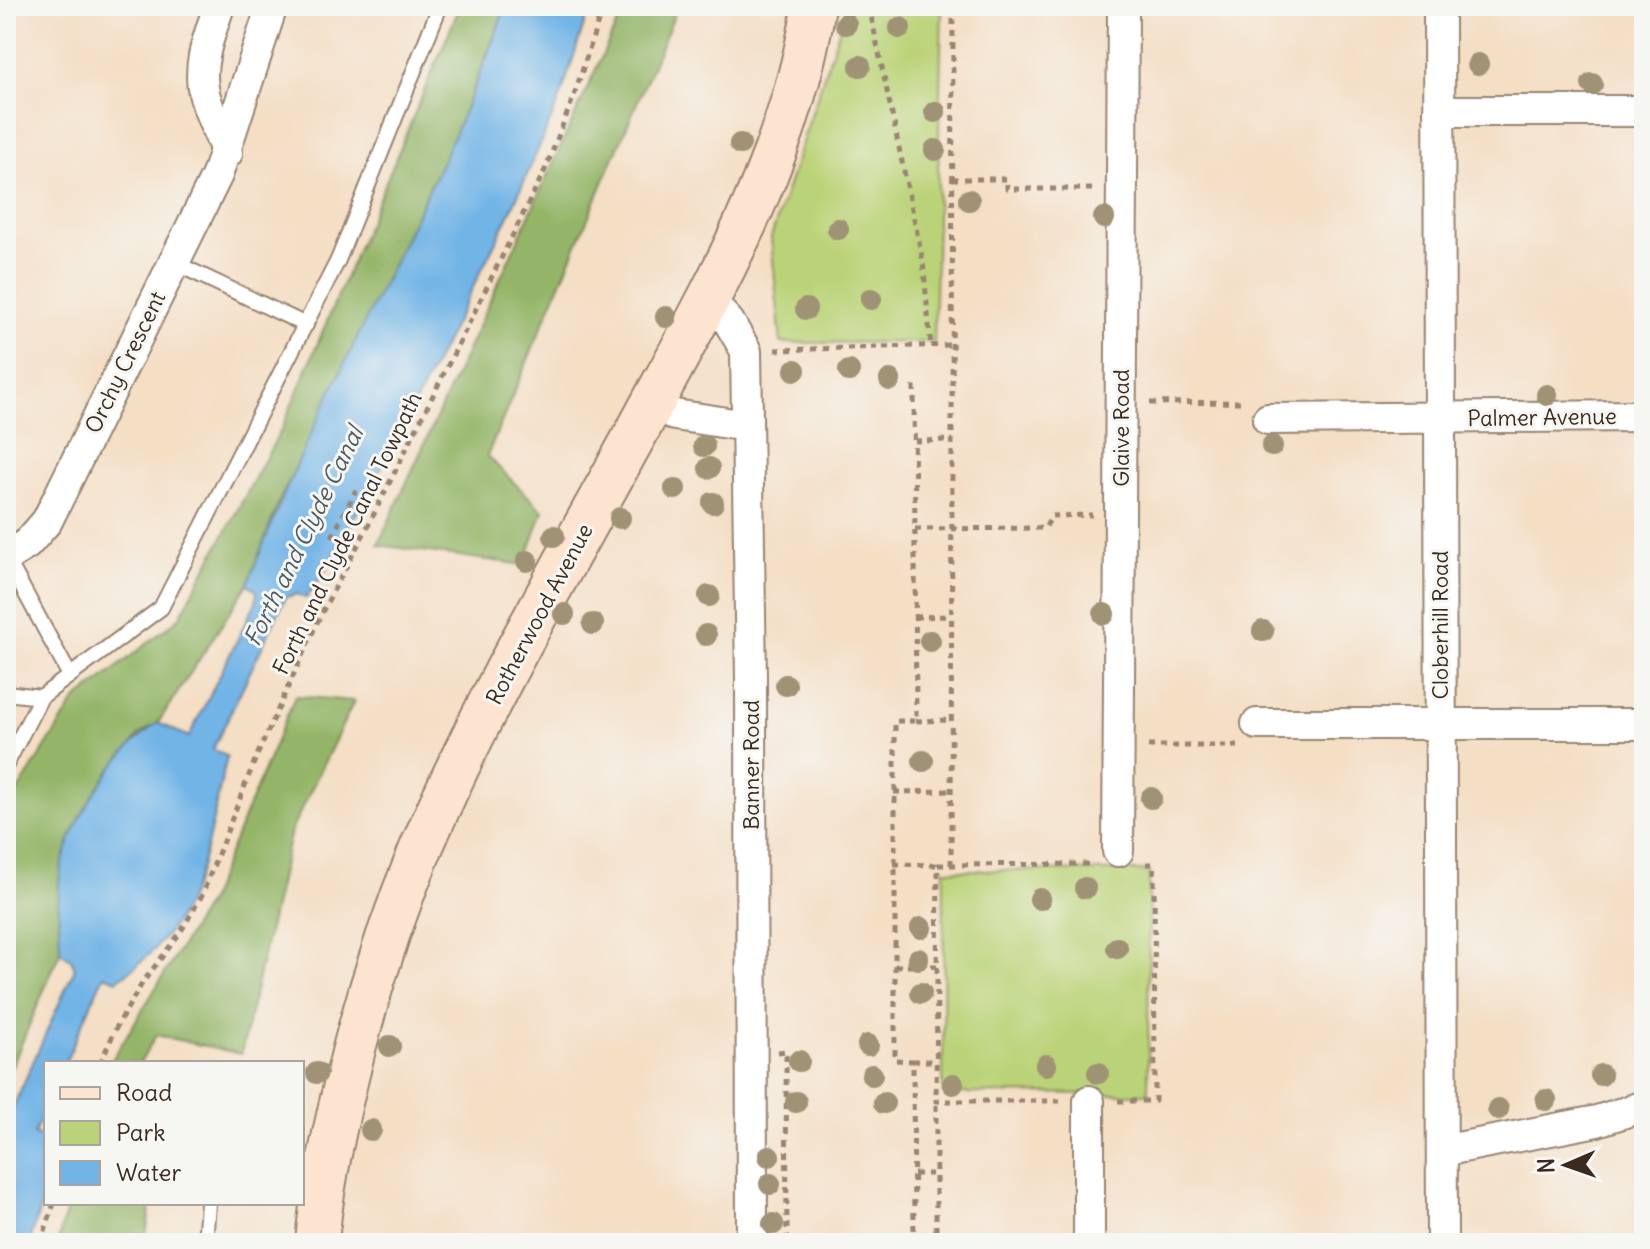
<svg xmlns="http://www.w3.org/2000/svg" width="1650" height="1249" font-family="Delius,sans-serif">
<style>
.green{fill:#bbd378;stroke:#7b7e4b;stroke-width:2}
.forest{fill:#94b568;stroke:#687043;stroke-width:2}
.water{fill:#71b4e6;stroke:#566f82;stroke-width:2}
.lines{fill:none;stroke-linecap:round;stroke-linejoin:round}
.lane-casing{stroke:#988471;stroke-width:18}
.street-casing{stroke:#988471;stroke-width:34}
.secondary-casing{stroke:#988471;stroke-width:46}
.path{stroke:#988471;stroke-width:5;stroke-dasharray:6 6;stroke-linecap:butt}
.lane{stroke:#fff;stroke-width:14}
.street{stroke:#fff;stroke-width:30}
.secondary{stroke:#fde4d1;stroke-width:42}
.tree{fill:#a09275}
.labels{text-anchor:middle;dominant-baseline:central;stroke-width:6;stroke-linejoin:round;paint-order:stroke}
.street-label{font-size:22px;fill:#3b2a1e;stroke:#f6f6f2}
.water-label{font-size:24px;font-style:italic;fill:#4e5a64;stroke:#f6f6f2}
</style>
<rect width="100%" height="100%" fill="#f6f6f2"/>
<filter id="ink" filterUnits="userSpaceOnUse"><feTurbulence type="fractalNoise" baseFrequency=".0125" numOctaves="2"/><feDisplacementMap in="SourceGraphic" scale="16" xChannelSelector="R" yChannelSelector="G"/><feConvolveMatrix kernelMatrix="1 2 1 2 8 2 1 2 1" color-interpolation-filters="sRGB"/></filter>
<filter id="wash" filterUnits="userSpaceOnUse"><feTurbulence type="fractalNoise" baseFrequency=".006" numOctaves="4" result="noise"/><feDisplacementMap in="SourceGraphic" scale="32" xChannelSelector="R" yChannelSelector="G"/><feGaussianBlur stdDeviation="1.8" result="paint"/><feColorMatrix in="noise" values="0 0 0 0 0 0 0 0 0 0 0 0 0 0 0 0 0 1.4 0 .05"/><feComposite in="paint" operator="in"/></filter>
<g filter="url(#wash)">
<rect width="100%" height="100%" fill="#f4dec4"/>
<g class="green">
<path d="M847 6H942L934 342 781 343 771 238Z"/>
<path d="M944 870 1149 871 1148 1094 943 1093Z"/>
</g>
<g class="forest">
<path d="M460 6H506L457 130 277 506 248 584 158 723 139 735 91 800 71 840 59 881 60 952 12 1066 6 1065V809L75 701 179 618 282 428Z"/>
<path d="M625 6H678L487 456 543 511 524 565 378 545Z"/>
<path d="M295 696 354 701 291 831 241 1054 156 1035 140 1063H110L209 901Z"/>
<path d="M69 1203H151L145 1243H57Z"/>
</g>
<path class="water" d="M506 6H590L560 99 511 211 401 431 323 575 306 598 297 594 286 597 213 749 227 757C204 849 204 922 117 980L104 975 65 1063H46V1106L34 1134 46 1139 43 1199 29 1243H6V1123L75 968 71 959 60 952C60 929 57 906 59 883 63 831 115 751 158 723L189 737 256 602 257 591 248 584C321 386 435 205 506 6Z"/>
</g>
<g filter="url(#ink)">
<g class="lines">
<defs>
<g id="lane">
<path d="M175 263 306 325"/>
<path d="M6 557 69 674"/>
<path d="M6 693 41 697"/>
<path d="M6 765 41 697 161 608 338 260 440 6"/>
<path d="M205 1243 208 1203"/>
</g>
<g id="street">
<path d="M219 6C210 34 197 64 204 93 209 113 219 133 227 153"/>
<path d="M1439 6 1442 1243"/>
<path d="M1439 111H1644"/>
<path d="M708 299 729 322 746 351 751 679 752 1243"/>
<path d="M675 415 747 426"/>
<path d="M1268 419 1644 416"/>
<path d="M6 557 27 544 47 521 217 175 272 6"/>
<path d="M1257 724H1644"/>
<path d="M1118 851 1123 6"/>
<path d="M1442 1151 1597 1121 1644 1106"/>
<path d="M1089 1243V1101"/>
</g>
<path id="secondary" d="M317 1243C321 1192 332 1140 344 1090 363 1007 389 925 422 846 485 698 569 557 646 415 717 284 791 156 814 6"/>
</defs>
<use href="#lane" class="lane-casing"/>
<use href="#street" class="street-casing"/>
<use href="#secondary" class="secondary-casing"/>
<g class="path">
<path d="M869 6 923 261 931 346"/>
<path d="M952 179H1007V189H1093"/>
<path d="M775 350 952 345"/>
<path d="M914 386 916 721H895V1060L913 1061 914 1243"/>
<path d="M1150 403 1244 402"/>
<path d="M915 441 952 440"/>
<path d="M915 529 1045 528 1052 516 1092 515"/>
<path d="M332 537 356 490"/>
<path d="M915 617 951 616"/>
<path d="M916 721 951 720"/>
<path d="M1148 746H1238"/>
<path d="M894 792 951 791"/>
<path d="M894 864 938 865"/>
<path d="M951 865 953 6"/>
<path d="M895 966H937"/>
<path d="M778 1052 786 1051 787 1243"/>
<path d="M913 1061H936"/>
<path d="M100 1063 118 1024 143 982 180 933 202 895 255 760 321 614 367 528 545 170 574 96 603 6"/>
<path d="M1060 1101H936L938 865 1093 864"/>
<path d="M1118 1101H1155L1154 864H1142"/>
<path d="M914 1174H936"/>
<path d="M41 1243 54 1203"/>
<path d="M936 1243V1101"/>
</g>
<use href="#lane" class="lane"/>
<use href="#street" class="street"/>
<use href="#secondary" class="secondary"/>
</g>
<g class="tree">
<circle cx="846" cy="24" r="11"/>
<circle cx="900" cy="28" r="11"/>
<circle cx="1478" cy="64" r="11"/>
<circle cx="860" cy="66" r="11"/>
<circle cx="1592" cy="84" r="11"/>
<circle cx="935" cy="112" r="11"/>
<circle cx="740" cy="144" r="11"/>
<circle cx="935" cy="150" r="11"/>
<circle cx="969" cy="200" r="11"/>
<circle cx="1104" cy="218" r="11"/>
<circle cx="838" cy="229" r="11"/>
<circle cx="871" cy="299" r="11"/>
<circle cx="806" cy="309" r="11"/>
<circle cx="666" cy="317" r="11"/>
<circle cx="795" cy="370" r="11"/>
<circle cx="849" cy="371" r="11"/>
<circle cx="890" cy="380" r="11"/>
<circle cx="1547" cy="395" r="11"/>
<circle cx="704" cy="446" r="11"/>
<circle cx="1272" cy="446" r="11"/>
<circle cx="709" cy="468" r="11"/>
<circle cx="675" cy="489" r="11"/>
<circle cx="713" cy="503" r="11"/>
<circle cx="620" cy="518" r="11"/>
<circle cx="554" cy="536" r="11"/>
<circle cx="527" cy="561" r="11"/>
<circle cx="709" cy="596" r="11"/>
<circle cx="564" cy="614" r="11"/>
<circle cx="1104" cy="614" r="11"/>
<circle cx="593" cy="624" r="11"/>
<circle cx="1263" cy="631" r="11"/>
<circle cx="706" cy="635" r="11"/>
<circle cx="930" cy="641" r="11"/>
<circle cx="786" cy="685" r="11"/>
<circle cx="923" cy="761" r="11"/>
<circle cx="1151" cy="798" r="11"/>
<circle cx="1085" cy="888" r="11"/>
<circle cx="1040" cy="899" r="11"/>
<circle cx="921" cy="928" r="11"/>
<circle cx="1117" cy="948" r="11"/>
<circle cx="918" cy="959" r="11"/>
<circle cx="921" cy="993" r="11"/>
<circle cx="868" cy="1045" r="11"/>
<circle cx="390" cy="1046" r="11"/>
<circle cx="799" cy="1061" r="11"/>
<circle cx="1046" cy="1065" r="11"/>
<circle cx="317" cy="1073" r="11"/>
<circle cx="1098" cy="1073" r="11"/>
<circle cx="872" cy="1075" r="11"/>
<circle cx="1601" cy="1075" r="11"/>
<circle cx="953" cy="1084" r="11"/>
<circle cx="1546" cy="1100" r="11"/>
<circle cx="796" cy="1102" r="11"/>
<circle cx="884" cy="1103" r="11"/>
<circle cx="1498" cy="1109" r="11"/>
<circle cx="371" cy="1130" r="11"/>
<circle cx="769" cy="1156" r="11"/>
<circle cx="770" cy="1184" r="11"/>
<circle cx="773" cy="1224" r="11"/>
</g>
</g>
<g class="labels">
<g class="street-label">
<text transform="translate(125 362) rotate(-64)">Orchy Crescent</text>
<text transform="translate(1542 417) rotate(-1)">Palmer Avenue</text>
<text transform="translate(1121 428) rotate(-90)">Glaive Road</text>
<text transform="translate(347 533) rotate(-64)">Forth and Clyde Canal Towpath</text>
<text transform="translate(539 614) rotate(-62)">Rotherwood Avenue</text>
<text transform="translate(1440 625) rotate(-90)">Cloberhill Road</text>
<text transform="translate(751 765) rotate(-90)">Banner Road</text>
</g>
<g class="water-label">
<text transform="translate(303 536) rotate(-64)">Forth and Clyde Canal</text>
</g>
</g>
<rect width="1650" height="1249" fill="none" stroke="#f6f6f2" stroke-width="32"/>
<rect x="44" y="1061" width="260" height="144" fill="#f6f6f2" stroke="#aba49d" stroke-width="2"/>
<rect x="60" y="1087" width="40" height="12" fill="#fde4d1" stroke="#aba49d" stroke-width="2"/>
<text x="116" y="1101" font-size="24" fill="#3b2a1e">Road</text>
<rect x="60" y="1121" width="40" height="24" fill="#bbd378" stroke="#aba49d" stroke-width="2"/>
<text x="116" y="1141" font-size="24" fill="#3b2a1e">Park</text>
<rect x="60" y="1161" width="40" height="24" fill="#71b4e6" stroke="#aba49d" stroke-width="2"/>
<text x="116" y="1181" font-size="24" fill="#3b2a1e">Water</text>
<g transform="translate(1566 1165) rotate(268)" stroke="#f6f6f2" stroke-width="6" paint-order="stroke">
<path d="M0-6L14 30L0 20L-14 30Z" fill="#3b2a1e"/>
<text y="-12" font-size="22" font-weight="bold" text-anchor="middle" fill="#3b2a1e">N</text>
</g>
</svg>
